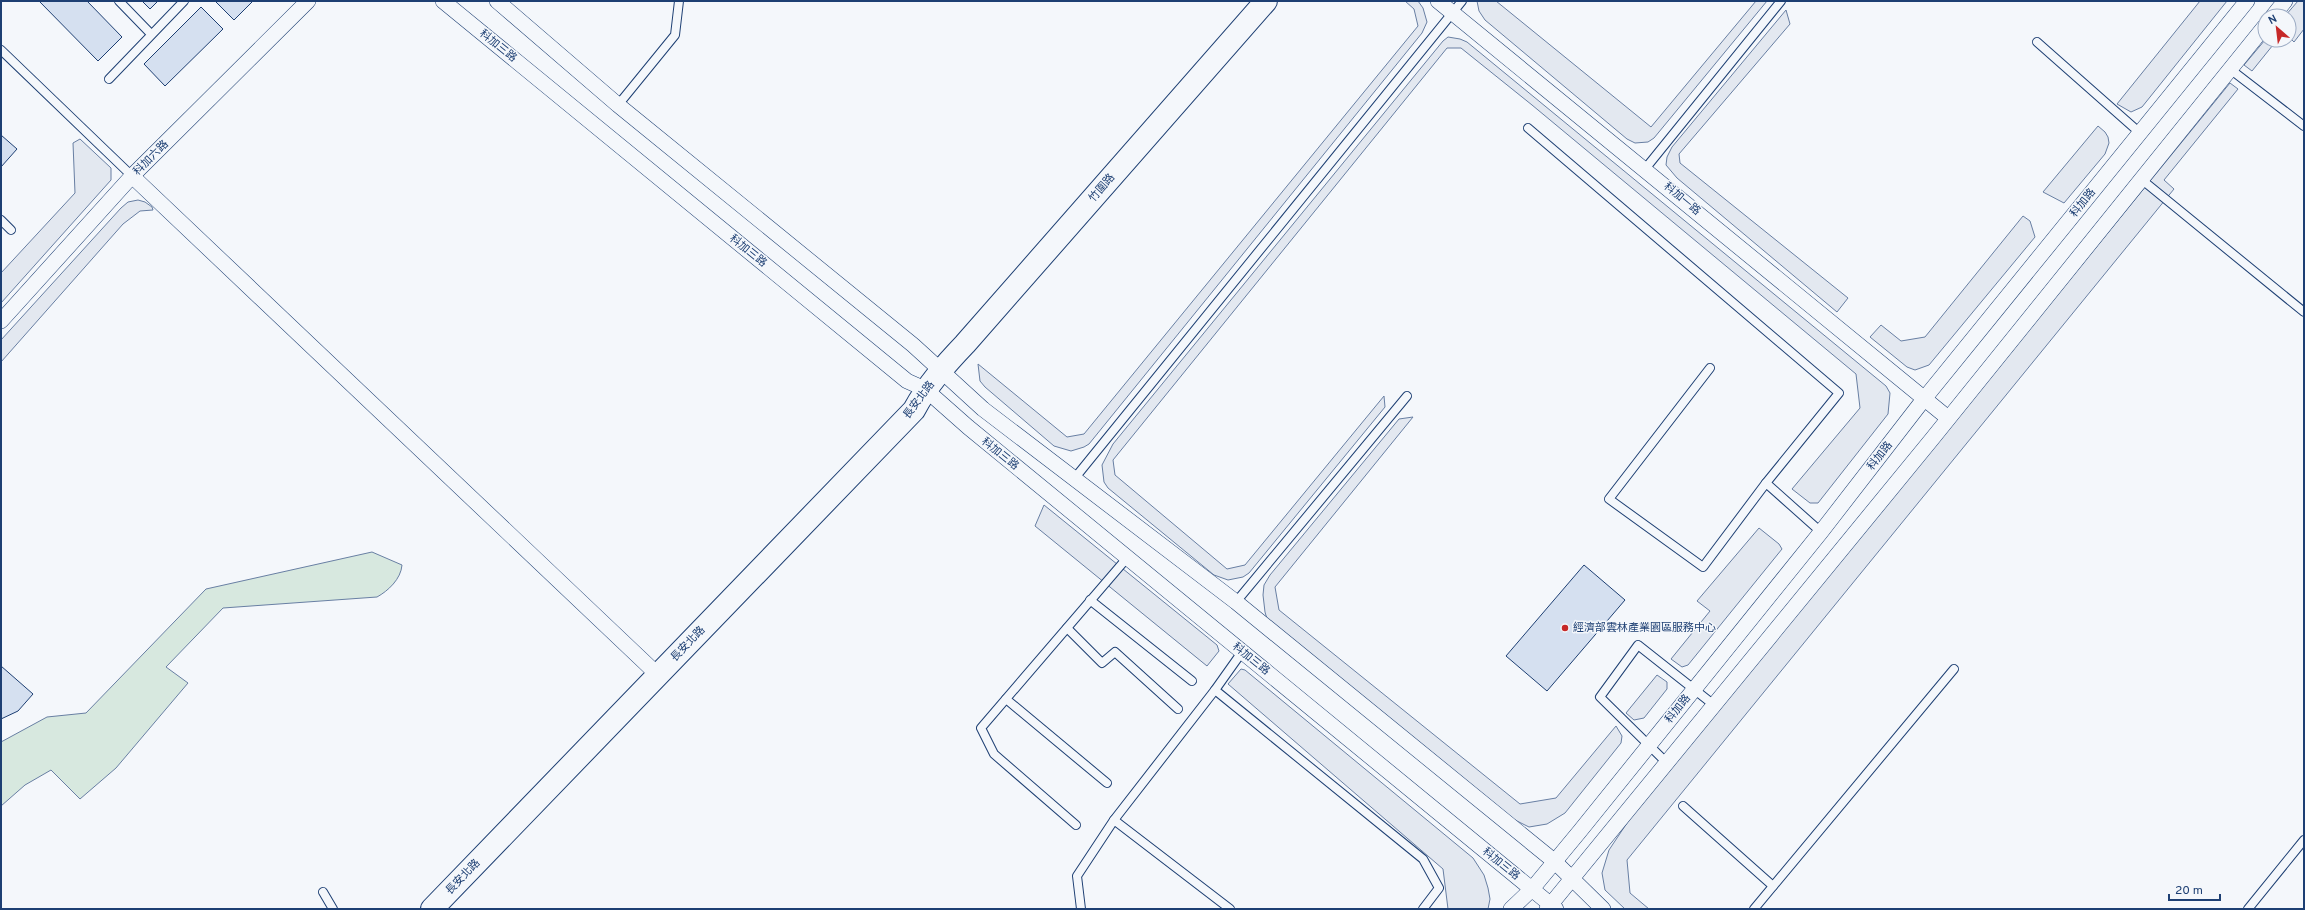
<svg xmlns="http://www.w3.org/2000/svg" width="2305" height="910" font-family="Overpass,'Noto Sans TC',sans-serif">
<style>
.green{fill:#d7e8df;stroke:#687fa3}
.parking{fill:#e3e8f0;stroke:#687fa3}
.building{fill:#d5e0f0;stroke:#1d3f73}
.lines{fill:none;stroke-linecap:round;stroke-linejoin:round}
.lane-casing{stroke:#1d3f73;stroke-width:10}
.street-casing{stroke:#1d3f73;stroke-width:16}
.secondary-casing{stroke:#1d3f73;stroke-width:24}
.lane{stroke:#f4f7fb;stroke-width:8}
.street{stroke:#f4f7fb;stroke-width:15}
.secondary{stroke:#f4f7fb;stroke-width:22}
.poi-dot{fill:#c62828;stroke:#f4f7fb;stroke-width:1.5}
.labels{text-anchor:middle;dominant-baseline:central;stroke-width:3;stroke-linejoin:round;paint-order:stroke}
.street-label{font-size:11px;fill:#1d3f73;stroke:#f4f7fb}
.poi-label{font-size:11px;fill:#1d3f73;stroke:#f4f7fb;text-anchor:start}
</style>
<rect width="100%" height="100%" fill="#f4f7fb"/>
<path class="green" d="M372 552 402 565C401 579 388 591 377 597L223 608 166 667 188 683 116 768 80 799 51 770 25 785 1 806V742L47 717 86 713 206 589Z"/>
<g class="parking">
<path d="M1405 1H1418L1423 8 1427 22 1422 33 1089 444 1084 447 1071 451 1054 446 985 387 980 381 978 364 1067 437 1084 434 1418 26 1414 9Z"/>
<path d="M1477 1H1496L1651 127 1756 1H1767L1654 138 1648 142 1635 143 1627 139 1485 20 1479 11Z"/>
<path d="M2200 1H2227L2142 107 2131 112 2117 104Z"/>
<path d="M2298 1H2304V29L2294 42 2289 37V16H2285Z"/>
<path d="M1786 10 1790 24 1679 154 1680 163 1848 298 1837 312 1677 178 1666 165 1667 157 1672 147Z"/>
<path d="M1448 37 1460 39 1467 42 1886 386 1890 393 1888 414 1818 503H1810L1792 489 1860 408 1856 374 1532 105 1461 48H1447L1113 460 1115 475 1227 569 1245 565 1384 396 1385 407 1249 573 1243 577 1228 580 1214 575 1108 488 1104 482 1102 465 1113 444 1443 41Z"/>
<path d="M2265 40H2277L2252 71 2244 65Z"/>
<path d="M2230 83 2238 89 2164 180 2174 189 1627 860 1630 893 1649 909H1625L1605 890 1602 873 1609 850 1629 820Z"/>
<path d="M2098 126 2105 132 2108 137 2109 143 2105 154 2064 203 2043 192Z"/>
<path d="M80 139 111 168V180L1 303V273L75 193 73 143Z"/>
<path d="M138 200 145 202 152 207 153 210 140 211 123 224 1 362V340L121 208 128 202Z"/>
<path d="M2023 216 2030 221 2035 237 1929 365 1915 370 1907 367 1870 337 1881 325 1901 341 1925 337Z"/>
<path d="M1413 417 1275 587 1279 610 1520 804 1556 798 1616 726 1622 736 1621 743 1565 813 1547 824 1529 827 1511 818 1267 619 1265 612 1263 595 1264 585 1270 575 1399 419Z"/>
<path d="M1044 505 1217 645 1219 651 1207 666 1035 526Z"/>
<path d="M1759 528 1779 544 1782 549 1688 665 1682 667 1671 659 1710 611 1697 601Z"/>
<path d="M1241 669 1245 670 1473 858 1484 875 1488 888 1490 899 1488 909H1448L1443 869 1228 684Z"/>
<path d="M1657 675 1667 682V689L1644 718 1634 720 1626 713Z"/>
</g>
<g class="building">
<path d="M39 1H87L122 37 98 61Z"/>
<path d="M142 1H158L150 9Z"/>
<path d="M215 1H253L234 20Z"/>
<path d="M201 7 223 29 165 86 144 64Z"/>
<path d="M1 135 17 149 1 167Z"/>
<path d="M1584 565 1625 600 1547 691 1506 656Z"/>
<path d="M1 666 33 694 18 711 1 719Z"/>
</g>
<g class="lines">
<defs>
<g id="lane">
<path d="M119 1 151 34"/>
<path d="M2037 42 2140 133"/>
<path d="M1 50 132 176"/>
<path d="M2230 69 2304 126"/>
<path d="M109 79 184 1"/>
<path d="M618 105 675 35 679 1"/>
<path d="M1528 128 1839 393 1766 483"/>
<path d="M1645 169 1781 1"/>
<path d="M2141 179 2304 312"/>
<path d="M1 220 11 230"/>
<path d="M1710 368 1609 499 1703 567 1766 483 1821 532"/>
<path d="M1074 479 1462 1"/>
<path d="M1090 600 1192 681"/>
<path d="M1236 602 1407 396"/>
<path d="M1067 628 1102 663 1115 652 1178 709"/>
<path d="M1242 652 1215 690 1423 859 1439 888 1423 909"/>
<path d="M1006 699 1107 783"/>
<path d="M1667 763 1600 697 1638 645 1714 705"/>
<path d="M1683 806 1773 886"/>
<path d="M1114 820 1215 690"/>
<path d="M1076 825 994 754 981 728 1127 558"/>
<path d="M323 892 333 909"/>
<path d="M1081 909 1077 876 1114 820 1230 909"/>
<path d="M1754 909 1954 669"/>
<path d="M2248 909 2304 840"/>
</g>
<g id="street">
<path d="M443 1 907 381 925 389 968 427 1556 909"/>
<path d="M497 1 618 105 913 345 983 409 1236 602 1554 861 1603 909"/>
<path d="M1438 1 1948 418"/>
<path d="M2273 16 2285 1"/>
<path d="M132 176 658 675"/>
<path d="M1 321 132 176 308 1"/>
<path d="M1511 909 1532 889 1580 831 1821 532 1924 399 2247 1"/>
<path d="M1547 909 1932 439 2265 26"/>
</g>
<path id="secondary" d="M432 909 914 410C928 384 945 365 965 344L1266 1"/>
</defs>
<use href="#lane" class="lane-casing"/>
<use href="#street" class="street-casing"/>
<use href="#secondary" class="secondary-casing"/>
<use href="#lane" class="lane"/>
<use href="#street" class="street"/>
<use href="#secondary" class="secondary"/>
</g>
<circle class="poi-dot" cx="1565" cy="628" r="4"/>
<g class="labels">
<g class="street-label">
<text transform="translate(498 46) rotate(39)">科加三路</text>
<text transform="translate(151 158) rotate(-45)">科加六路</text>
<text transform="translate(1102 188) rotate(-49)">竹圍路</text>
<text transform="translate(1682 199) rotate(40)">科加一路</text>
<text transform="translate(2083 203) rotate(-51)">科加路</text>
<text transform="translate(748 251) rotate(39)">科加三路</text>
<text transform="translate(919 400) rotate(-53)">長安北路</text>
<text transform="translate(1000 454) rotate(39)">科加三路</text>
<text transform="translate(1880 456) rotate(-52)">科加路</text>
<text transform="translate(688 644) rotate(-46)">長安北路</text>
<text transform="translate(1251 659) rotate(39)">科加三路</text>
<text transform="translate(1678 709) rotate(-51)">科加路</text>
<text transform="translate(1501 864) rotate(39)">科加三路</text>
<text transform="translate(463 877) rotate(-46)">長安北路</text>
</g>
<g class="poi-label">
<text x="1573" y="628">經濟部雲林產業園區服務中心</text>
</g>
</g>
<rect width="2305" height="910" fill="none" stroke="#1d3f73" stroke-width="4"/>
<g transform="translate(2277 28) rotate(332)"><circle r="19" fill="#f4f7fb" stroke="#9eadc5"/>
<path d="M0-3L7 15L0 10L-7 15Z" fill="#c62828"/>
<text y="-6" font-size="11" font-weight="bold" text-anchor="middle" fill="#1d3f73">N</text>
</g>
<path d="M2169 894v6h51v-6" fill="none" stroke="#1d3f73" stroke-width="2"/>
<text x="2175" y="894" font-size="12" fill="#1d3f73" stroke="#f4f7fb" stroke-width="3" paint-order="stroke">20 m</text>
</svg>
